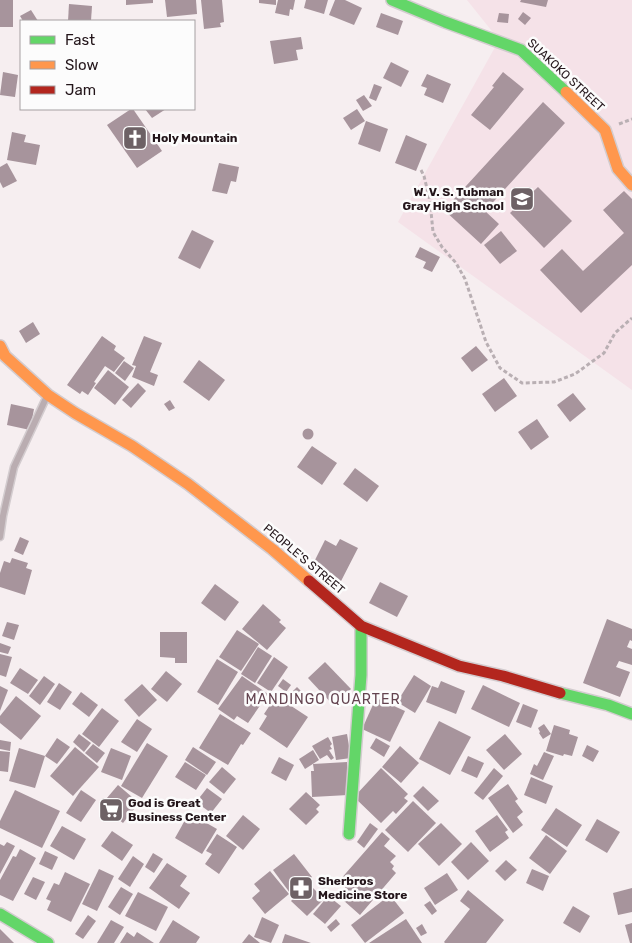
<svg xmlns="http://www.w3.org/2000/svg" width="632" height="943" font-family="Rubik,sans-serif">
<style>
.built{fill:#f5e2e8}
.building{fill:#a7949c}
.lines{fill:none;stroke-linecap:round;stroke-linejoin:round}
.lane-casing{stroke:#d3cccf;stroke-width:9}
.fast-casing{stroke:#d3cccf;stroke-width:14}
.slow-casing{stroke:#d3cccf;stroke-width:14}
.jam-casing{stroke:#d3cccf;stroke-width:14}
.path{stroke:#b9afb3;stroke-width:3;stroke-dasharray:4 2.5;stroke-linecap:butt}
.lane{stroke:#baadb1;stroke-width:6}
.fast{stroke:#63d668;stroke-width:11}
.slow{stroke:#ff974d;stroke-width:11}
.jam{stroke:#b3261e;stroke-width:11}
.labels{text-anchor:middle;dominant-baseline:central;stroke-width:5;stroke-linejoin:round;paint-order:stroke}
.street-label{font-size:12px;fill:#23151a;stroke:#fcfcfc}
.poi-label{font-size:12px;font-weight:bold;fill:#23151a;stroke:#fcfcfc;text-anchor:start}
.neighbourhood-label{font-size:14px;letter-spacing:1px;fill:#644450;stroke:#fcfcfc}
</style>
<rect width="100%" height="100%" fill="#f6eef0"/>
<path class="built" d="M467 0H632V390L398 222 499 40Z"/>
<g class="building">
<rect x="0" y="0" width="13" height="27"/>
<path d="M126 0H153V3L126 5Z"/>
<path d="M165 0H196L197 14 167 17Z"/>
<path d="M201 0H222L224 22 220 23 221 27 204 29Z"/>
<path d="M259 0H276V5L259 3Z"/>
<path d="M278 0H295L293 10 290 9 289 16 275 13Z"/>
<path d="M306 0H328L324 14 304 8Z"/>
<path d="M335 0H345L362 8 354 25 329 15Z"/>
<path d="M521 0H548L546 7 520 2Z"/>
<path d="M69 4 92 6 91 21H68Z"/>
<path d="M31 10 38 21H23L20 16Z"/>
<path d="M523 12 531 18 525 25 518 19Z"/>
<path d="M381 13 403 21 398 35 376 27Z"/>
<path d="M499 13 509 14 508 23 497 22Z"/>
<path d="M301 37 303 49 296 50 298 60 274 64 270 41Z"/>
<path d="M391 62 409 71 401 87 383 78Z"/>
<path d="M3 72 18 75 15 97 0 95Z"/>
<path d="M503 72 524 89 490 130 471 115 494 87 492 86Z"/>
<path d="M427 74 451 84 443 103 424 95 427 88 421 86Z"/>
<path d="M374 84 382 87 376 101 369 98Z"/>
<path d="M364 95 372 106 363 111 356 100Z"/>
<path d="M543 102 565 123 485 211 499 224 481 244 444 210Z"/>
<path d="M131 109H133L162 151 137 168 107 125Z"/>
<path d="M145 109H166L152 118Z"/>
<path d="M357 109 365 121 351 130 343 118Z"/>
<path d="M366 121 388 129 380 152 358 144Z"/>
<path d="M12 132 26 135 24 142 40 145 36 165 7 160Z"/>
<path d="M406 135 427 144 416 171 395 163Z"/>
<path d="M7 163 17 181 3 188 0 182V167Z"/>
<path d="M219 163 239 167 236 182 231 181 227 194 212 191Z"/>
<path d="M538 187 572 221 544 248 510 213Z"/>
<path d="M624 191 632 199V265L581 313 540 270 562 249 583 271 624 233 603 210Z"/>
<path d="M192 230 214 241 200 269 178 258Z"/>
<path d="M501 231 517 251 500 264 484 245Z"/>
<path d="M420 247 440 257 432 272 423 268 426 262 415 257Z"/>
<path d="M33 322 40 334 26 343 19 331Z"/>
<path d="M102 336 116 346 114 350 125 358 114 372 105 366 94 382 96 383 88 395 82 391 80 394 67 385Z"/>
<path d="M144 336 162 343 150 372 158 375 154 386 132 377 136 366 132 365Z"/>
<path d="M476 346 488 360 472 372 461 358Z"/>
<path d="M199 360 225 380 209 401 183 382Z"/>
<path d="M124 361 134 368 125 381 115 373Z"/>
<path d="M108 370 129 387 115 405 94 388Z"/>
<path d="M504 378 517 396 495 412 482 394Z"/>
<path d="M138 383 146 391 131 408 122 400Z"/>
<path d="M573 393 586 409 570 422 557 405Z"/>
<path d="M170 400 175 408 169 411 164 404Z"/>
<path d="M11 404 34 409 30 430 7 425Z"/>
<path d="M537 419 549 437 531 450 518 432Z"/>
<circle cx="308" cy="434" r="5.5"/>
<path d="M312 446 337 463 322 485 297 467Z"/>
<path d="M355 468 379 486 367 502 343 484Z"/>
<path d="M20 537 29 541 23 555 14 551Z"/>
<path d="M340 539 358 548 339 585 310 570 325 540 336 546Z"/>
<path d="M12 558 28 563 26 568 32 570 25 595 0 587V573L4 561 10 563Z"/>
<path d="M380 582 408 596 397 617 369 603Z"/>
<path d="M215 584 239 602 225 621 201 603Z"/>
<path d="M263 604 281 620 279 622 286 628 267 650 242 629Z"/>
<path d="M607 619 632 629V641L630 640 627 647 632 649V665L619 661 616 667 630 672 620 697 583 683Z"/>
<path d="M7 622 19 625 14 640 2 636Z"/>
<path d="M237 630 259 644 241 671 219 657Z"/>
<path d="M160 632H187V663H175V658L160 657Z"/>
<path d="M0 643 11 647 8 654 0 652Z"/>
<path d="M258 647 272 656 255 683 241 674Z"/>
<path d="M0 654 12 657 6 677 0 675Z"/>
<path d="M274 657 288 667 271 692 257 683Z"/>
<path d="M217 659 238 672 218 705 197 692Z"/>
<path d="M325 662 351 689 334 706 308 678Z"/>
<path d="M20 668 38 680 28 694 10 683Z"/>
<path d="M166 671 182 684 167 702 151 689Z"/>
<path d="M414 675 431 686 415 713 397 702Z"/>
<path d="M44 676 55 684 40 705 29 696Z"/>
<path d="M242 676 268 694 248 723 237 716 234 720 218 709Z"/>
<path d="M283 679 291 685 286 692 278 686Z"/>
<path d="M441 681 465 691 456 714 426 702 432 686 438 688Z"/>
<path d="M59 683 72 692 60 710 47 702Z"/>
<path d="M142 684 157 700 139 717 124 700Z"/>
<path d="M483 685 520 703 509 727 471 709Z"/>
<path d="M0 686 8 690 0 711Z"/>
<path d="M297 687 306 696 299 703 290 694Z"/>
<path d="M81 692 98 705 89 717 72 704Z"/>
<path d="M16 696 41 716 21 740 0 723V716Z"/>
<path d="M276 696 308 717 287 748 259 729 267 716 264 714Z"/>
<path d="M376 698 405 711 390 742 362 729Z"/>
<path d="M523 704 538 710 531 728 516 722Z"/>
<path d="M102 708 119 721 99 747 82 734Z"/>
<path d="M220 714 251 733 243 745 241 744 228 765 199 748Z"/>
<path d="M137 719 152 729 137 752 121 742Z"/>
<path d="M439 721 471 737 450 775 419 759Z"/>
<path d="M544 724 551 734 543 739 539 733 540 732 538 728Z"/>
<path d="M554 725 570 730 569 734 578 737 572 756 564 754 563 756 546 751Z"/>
<path d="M79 734 91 743 84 752 73 742Z"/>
<path d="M347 734 351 758 336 760 332 737Z"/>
<path d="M505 734 522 754 504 770 486 750Z"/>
<path d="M328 737 332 744 330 746 332 749 329 750 334 758 331 760 327 755 320 759 312 746Z"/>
<path d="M57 738 70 747 57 764 45 756Z"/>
<path d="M376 738 390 746 384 757 370 748Z"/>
<path d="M0 740 11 742 10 751 0 749Z"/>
<path d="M147 743 168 756 142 798 121 786Z"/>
<path d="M93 744 105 753 97 763 85 753Z"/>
<path d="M587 745 599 751 593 762 582 756Z"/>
<path d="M400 746 419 763 401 783 382 767Z"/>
<path d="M75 747 99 767 73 796 50 776Z"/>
<path d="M193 747 216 762 207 775 185 760Z"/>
<path d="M19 748 45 756 35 788 9 781Z"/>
<path d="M111 748 131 756 122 780 101 772Z"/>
<path d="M313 750 319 760 305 769 299 759Z"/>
<path d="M0 751 10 752 8 772 0 771Z"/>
<path d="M544 752 554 756 543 780 530 774 534 764 537 766Z"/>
<path d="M468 756 484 763 477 778 461 771Z"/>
<path d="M279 757 294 765 286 781 271 773Z"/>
<path d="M185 762 206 775 196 790 175 777Z"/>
<path d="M347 762 348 795 312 797 311 771H314L313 764Z"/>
<path d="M222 767 236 779 224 794 209 782Z"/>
<path d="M381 768 408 794 404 798 408 801 396 814 393 811 381 823 354 797Z"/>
<path d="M494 768 503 776 483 800 474 793Z"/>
<path d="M531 777 553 786 546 804 524 795Z"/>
<path d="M508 784 518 799 515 801 523 812 517 817 523 825 513 833 488 798Z"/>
<path d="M118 785 139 803 123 823 101 805Z"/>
<path d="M423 786 439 801 428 811 413 796Z"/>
<path d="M207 788 222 799 211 813 196 802Z"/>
<path d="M15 790 60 811 42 848 0 828V821Z"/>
<path d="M81 790 96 800 81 822 66 813Z"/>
<path d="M306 792 320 805 316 809 319 812 306 825 289 809Z"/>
<path d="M413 801 436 823 408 852 385 830Z"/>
<path d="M556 808 582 825 567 847 541 830Z"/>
<path d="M189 813 217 829 202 854 175 838Z"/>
<path d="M243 815 260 829 243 850 226 836Z"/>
<path d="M497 815 508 830 505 832 509 838 490 852 475 831Z"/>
<path d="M597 819 620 832 607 853 585 840Z"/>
<path d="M370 823 378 829 364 848 357 842Z"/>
<path d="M441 823 462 844 439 866 418 844Z"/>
<path d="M62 826 86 839 74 860 50 846Z"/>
<path d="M112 831 133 845 122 861 101 846Z"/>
<path d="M382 832 390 839 384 846 396 856 390 862 394 866 392 869 396 873 360 915 343 900 350 892 339 881Z"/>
<path d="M217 834 237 847 219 874 205 864 212 854 206 851Z"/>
<path d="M546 835 567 851 550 874 529 858Z"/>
<path d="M7 842 15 846 0 874V844L4 846Z"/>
<path d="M471 842 489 861 468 880 451 862Z"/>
<path d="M20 849 36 858 13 901 0 895V880L13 856 16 857Z"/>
<path d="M45 851 58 857 52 870 39 864Z"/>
<path d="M153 853 163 859 154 873 145 867Z"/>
<path d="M294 854 312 877 290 893 273 870Z"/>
<path d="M133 856 144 864 130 887 118 879Z"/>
<path d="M506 860 517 870 505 881 495 871Z"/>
<path d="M167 863 187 876 180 886 190 893 179 909 149 888Z"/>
<path d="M99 869 114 876 97 911 82 904Z"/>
<path d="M532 869 549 876 543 891 526 883Z"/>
<path d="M270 871 289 894 265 914 252 898 260 891 254 884Z"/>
<path d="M65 872 90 884 71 922 47 910 51 901 46 899 54 883 59 885Z"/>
<path d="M447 873 458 890 435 905 424 888Z"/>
<path d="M33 877 45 882 36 900 24 894Z"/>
<path d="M308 883 324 899 307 916 291 901Z"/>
<path d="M121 887 133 894 120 915 108 907Z"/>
<path d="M632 888V912L618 915 613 893Z"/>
<path d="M468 890 504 920 486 943H445L444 942 470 909 460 901Z"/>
<path d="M138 892 168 907 156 931 125 916Z"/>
<path d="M390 895 404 913 365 943 351 925Z"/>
<path d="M328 896 341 906 325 924 313 914Z"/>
<path d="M430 901 437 911 432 915 424 905Z"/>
<path d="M573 906 590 916 580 933 563 923Z"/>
<path d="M88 915 96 921 83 939 75 934Z"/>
<path d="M262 917 279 925 271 943 254 937Z"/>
<path d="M336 919 340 924 331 932 327 927Z"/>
<path d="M406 919 422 943H369Z"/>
<path d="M111 920 124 927 114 943H97Z"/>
<path d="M173 920 200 937 196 943H159Z"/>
<path d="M632 923V943H630L625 925Z"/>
<path d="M422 924 427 933 421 936 416 928Z"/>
<path d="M0 929 14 943H0Z"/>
<path d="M127 932 134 937 137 932 154 943H120Z"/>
<path d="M249 934 260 943H242Z"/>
<path d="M285 934 311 943H282Z"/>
</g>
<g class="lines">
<defs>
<path id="lane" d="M0 537 3 516 14 467 47 396"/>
<g id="fast">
<path d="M392 0 445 22 521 50 566 92"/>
<path d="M560 693 608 705 632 714"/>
<path d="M349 834 361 675V626"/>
<path d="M0 914 48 943"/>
</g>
<g id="slow">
<path d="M566 92 605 130 618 169 632 185"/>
<path d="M0 346 5 356 48 395 75 413 132 446 188 484 272 549 309 581"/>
</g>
<path id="jam" d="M309 581 361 626 459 666 503 676 560 693"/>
</defs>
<use href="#lane" class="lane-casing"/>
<use href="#fast" class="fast-casing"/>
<use href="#slow" class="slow-casing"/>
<use href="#jam" class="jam-casing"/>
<g class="path">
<path d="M619 124 632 119"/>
<path d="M421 170 424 176 430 201 433 232 442 247 456 263 465 279 486 342 500 368 522 383 554 382 575 374 604 353 615 333 632 318"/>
</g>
<use href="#lane" class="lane"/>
<use href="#fast" class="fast"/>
<use href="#slow" class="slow"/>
<use href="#jam" class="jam"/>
</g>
<defs>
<symbol id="church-square" viewBox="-11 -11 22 22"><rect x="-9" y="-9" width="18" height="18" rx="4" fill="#6d6165" stroke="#fcfcfc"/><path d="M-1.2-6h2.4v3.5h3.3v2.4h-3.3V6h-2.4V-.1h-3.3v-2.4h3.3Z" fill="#fff"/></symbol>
<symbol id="school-square" viewBox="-11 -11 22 22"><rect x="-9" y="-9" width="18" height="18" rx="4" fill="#6d6165" stroke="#fcfcfc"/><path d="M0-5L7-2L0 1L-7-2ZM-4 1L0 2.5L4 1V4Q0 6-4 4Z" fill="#fff"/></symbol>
<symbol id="supermarket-square" viewBox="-11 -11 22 22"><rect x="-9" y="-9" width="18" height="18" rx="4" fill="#6d6165" stroke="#fcfcfc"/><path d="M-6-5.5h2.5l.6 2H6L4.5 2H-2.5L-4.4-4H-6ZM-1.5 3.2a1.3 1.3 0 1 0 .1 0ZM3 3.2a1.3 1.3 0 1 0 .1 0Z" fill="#fff"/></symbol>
<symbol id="pharmacy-square" viewBox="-11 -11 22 22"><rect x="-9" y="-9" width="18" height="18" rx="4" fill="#6d6165" stroke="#fcfcfc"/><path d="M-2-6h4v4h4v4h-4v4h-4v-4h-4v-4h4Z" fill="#fff"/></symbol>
</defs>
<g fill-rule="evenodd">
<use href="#church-square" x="121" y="124" width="28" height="28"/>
<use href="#school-square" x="508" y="185" width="28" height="28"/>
<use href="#supermarket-square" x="97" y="796" width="28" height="28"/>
<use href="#pharmacy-square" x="287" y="874" width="28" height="28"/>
</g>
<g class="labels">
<g class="street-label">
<text transform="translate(566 75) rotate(43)">SUAKOKO STREET</text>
<text transform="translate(304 559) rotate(40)">PEOPLE'S STREET</text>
</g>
<g class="poi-label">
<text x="152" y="138">Holy Mountain</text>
<text x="504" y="192" text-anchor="end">W. V. S. Tubman<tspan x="504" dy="14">Gray High School</tspan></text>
<text x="128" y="803">God is Great<tspan x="128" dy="14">Business Center</tspan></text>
<text x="318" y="881">Sherbros<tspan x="318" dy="14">Medicine Store</tspan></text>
</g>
<g class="neighbourhood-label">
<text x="323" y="699">MANDINGO QUARTER</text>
</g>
</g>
<rect x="20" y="20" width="175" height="90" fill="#fcfcfc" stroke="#a5a0a2"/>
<rect x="30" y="36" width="25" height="8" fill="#63d668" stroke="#a5a0a2"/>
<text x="65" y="45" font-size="15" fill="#23151a">Fast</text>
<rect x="30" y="61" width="25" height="8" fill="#ff974d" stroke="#a5a0a2"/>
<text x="65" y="70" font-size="15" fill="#23151a">Slow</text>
<rect x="30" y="86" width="25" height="8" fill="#b3261e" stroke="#a5a0a2"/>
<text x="65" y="95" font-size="15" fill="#23151a">Jam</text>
</svg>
